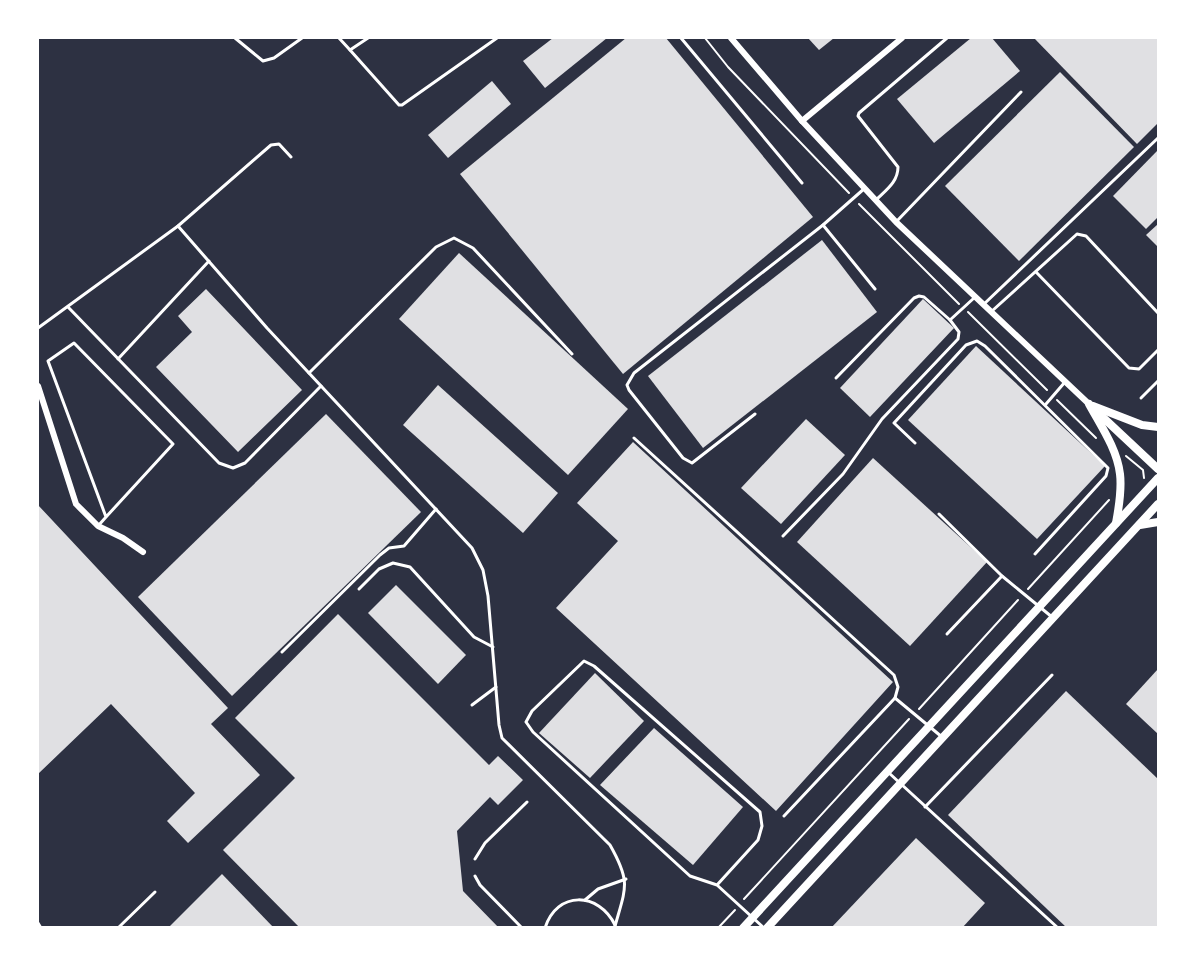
<svg xmlns="http://www.w3.org/2000/svg" width="1196" height="965" font-family="Manrope,sans-serif">
<style>
.building{fill:#e0e0e3}
.lines{fill:none;stroke-linecap:round;stroke-linejoin:round}
.path{stroke:#fff;stroke-width:2}
.service{stroke:#fff;stroke-width:3}
.minor{stroke:#fff;stroke-width:6}
.tertiary{stroke:#fff;stroke-width:8}
</style>
<rect width="100%" height="100%" fill="#2d3142"/>
<g class="building">
<path d="M553 38H607L545 88 523 61Z"/>
<path d="M626 38H666L813 217 623 374 460 174Z"/>
<path d="M808 38H834L819 50Z"/>
<path d="M971 38H992L1020 71 934 143 897 99Z"/>
<path d="M1034 38H1158V123L1137 144Z"/>
<path d="M1060 72 1134 147 1019 261 945 186Z"/>
<path d="M492 81 511 104 448 158 428 135Z"/>
<path d="M1158 150V217L1146 229 1113 196Z"/>
<path d="M1158 224V247L1146 235Z"/>
<path d="M822 240 877 312 703 448 648 376Z"/>
<path d="M459 253 628 409 568 475 399 319Z"/>
<path d="M206 289 302 390 238 452 156 367 192 332 178 316Z"/>
<path d="M923 299 954 328 870 417 840 388Z"/>
<path d="M976 346 1105 466 1037 539 908 420Z"/>
<path d="M438 385 558 493 523 533 403 425Z"/>
<path d="M326 414 421 512 232 696 138 597Z"/>
<path d="M806 419 845 455 781 524 741 488Z"/>
<path d="M633 442 893 682 776 811 556 608 618 541 577 503Z"/>
<path d="M873 458 987 562 910 646 797 542Z"/>
<path d="M38 505 228 708 211 724 260 775 188 843 167 821 195 793 111 704 38 774Z"/>
<path d="M396 585 466 655 438 684 368 613Z"/>
<path d="M338 614 489 765 498 756 523 780 498 805 490 797 457 831 463 891 499 928H300L223 850 295 778 235 718Z"/>
<path d="M1158 669V734L1126 704Z"/>
<path d="M595 673 644 721 590 778 539 733Z"/>
<path d="M1066 691 1158 779V928H1067L948 815Z"/>
<path d="M654 728 743 807 693 865 600 785Z"/>
<path d="M916 838 985 903 962 928H831Z"/>
<path d="M222 874 274 928H168Z"/>
</g>
<g class="lines">
<g class="path">
<path d="M705 38 728 67 849 193"/>
<path d="M859 204 959 304"/>
<path d="M968 312 1047 390"/>
<path d="M1057 400 1096 438"/>
<path d="M1126 456 1143 470 1144 478"/>
<path d="M1028 589 1109 500"/>
<path d="M919 709 1018 600"/>
<path d="M744 899 909 719"/>
<path d="M718 928 735 910"/>
</g>
<g class="service">
<path d="M235 38 263 61 274 58 302 38"/>
<path d="M339 38 350 50"/>
<path d="M368 38 350 50 399 105H402L497 38"/>
<path d="M681 38 802 183"/>
<path d="M876 200C886 190 898 182 898 167L858 116 859 113 947 38"/>
<path d="M896 222 1021 92"/>
<path d="M823 225 875 289"/>
<path d="M178 226 267 328 472 548 483 570 488 596 499 725 502 738 610 845C631 882 626 887 615 926"/>
<path d="M1036 272 1129 368 1139 369 1158 350"/>
<path d="M984 304 1158 138"/>
<path d="M68 307 219 463 233 468 245 463 321 386"/>
<path d="M992 311 1077 234 1086 236 1158 313"/>
<path d="M38 328 178 226 271 145 279 144 291 157"/>
<path d="M118 359 209 261"/>
<path d="M309 373 436 247 454 238 473 248 572 354"/>
<path d="M836 378 914 298 919 296 924 297 950 320 974 298"/>
<path d="M1141 398 1158 381"/>
<path d="M1046 404 1065 382"/>
<path d="M755 414 692 463 683 458 629 390 627 385 634 373 823 225 865 188"/>
<path d="M634 438 894 675 898 687 895 698"/>
<path d="M915 443 894 423 966 345 977 341 985 346 1108 468 1106 476 1035 554"/>
<path d="M939 514 1002 576 1052 617"/>
<path d="M98 526 106 517 173 444 74 343 48 361 106 517"/>
<path d="M783 536 843 474 882 419 958 339 959 332 950 320"/>
<path d="M359 589 379 569 393 563 410 567 474 637 493 647"/>
<path d="M947 634 1002 576"/>
<path d="M282 652 380 555 389 548 404 546 436 509"/>
<path d="M472 705 496 687"/>
<path d="M889 773 1058 928"/>
<path d="M925 807 1052 675"/>
<path d="M784 816 895 698 942 737"/>
<path d="M475 859 485 843 527 802"/>
<path d="M475 876 480 885 522 928"/>
<path d="M717 885 758 840 762 826 760 812 594 666 584 661 532 711 526 722 533 732 690 876 717 885 764 928"/>
<path d="M585 900 598 889 626 879"/>
<path d="M38 923 41 928"/>
<path d="M118 928 155 892"/>
<path d="M545 928C557 890 599 892 615 925"/>
</g>
<g class="minor">
<path d="M731 38 802 121 896 222 1089 404"/>
<path d="M802 121 902 38"/>
<path d="M38 386 76 504 98 526 123 538 143 552"/>
</g>
<g class="tertiary">
<path d="M1089 404C1101 426 1117 449 1120 474 1122 490 1119 507 1116 523"/>
<path d="M1093 406 1142 425 1158 427"/>
<path d="M1094 409 1158 469"/>
<path d="M1140 525 1158 522"/>
<path d="M743 928 1158 478"/>
<path d="M767 928 1158 504"/>
</g>
</g>
<rect width="1196" height="965" fill="none" stroke="#ffffff" stroke-width="78"/>
</svg>
